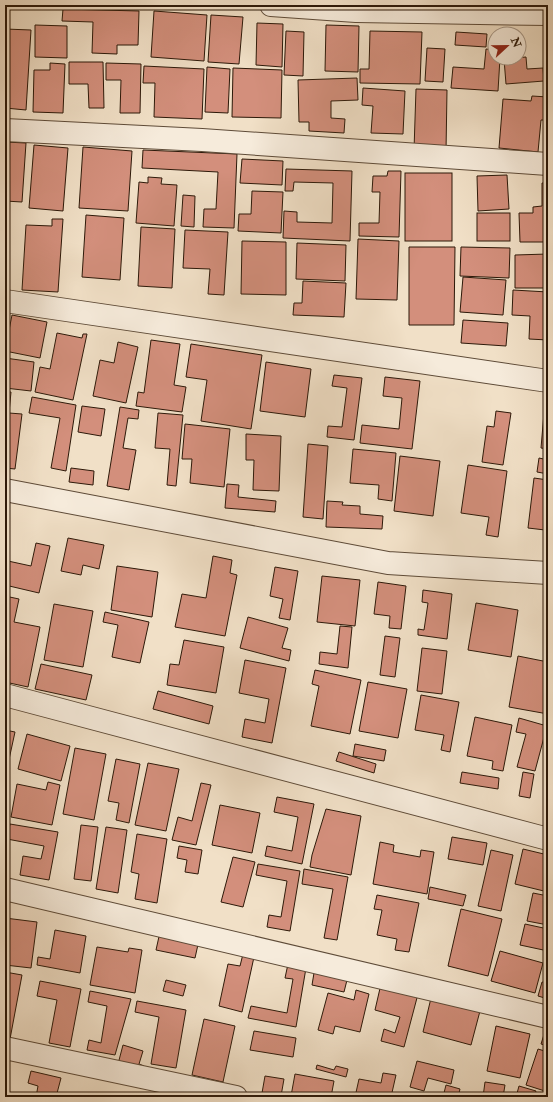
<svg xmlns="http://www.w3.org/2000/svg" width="553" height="1102" font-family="'IM FELL Double Pica',serif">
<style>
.building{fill:#d38f7c;stroke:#2d1909}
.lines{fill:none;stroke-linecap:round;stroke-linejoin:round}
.street-casing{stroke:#5e4b38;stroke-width:24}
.street{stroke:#f6ebdb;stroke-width:22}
</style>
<rect width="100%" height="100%" fill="#f1e0c7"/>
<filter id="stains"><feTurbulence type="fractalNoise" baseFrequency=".005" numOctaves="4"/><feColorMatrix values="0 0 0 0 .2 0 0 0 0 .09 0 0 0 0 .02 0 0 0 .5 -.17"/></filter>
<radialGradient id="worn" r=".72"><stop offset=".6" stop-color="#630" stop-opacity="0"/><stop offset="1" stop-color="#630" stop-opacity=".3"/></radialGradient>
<g class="building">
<path d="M63 9 139 11 138 45H117V54L92 53 93 22 62 21Z"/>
<path d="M154 11 207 15 204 61 151 57Z"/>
<path d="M211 15 243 17 239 64 208 62Z"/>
<path d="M257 23 283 24 282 67 256 65Z"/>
<path d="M35 25 67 26V58L35 57Z"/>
<path d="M326 25 359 26 358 72 325 71Z"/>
<path d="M5 29 31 30 26 110 5 108Z"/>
<path d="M286 31 304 32 303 76 284 75Z"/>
<path d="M370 31 422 32 420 84 360 83V69H369Z"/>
<path d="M456 32 487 34 486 47 455 45Z"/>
<path d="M427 48 445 49 443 82 425 81Z"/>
<path d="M486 49 495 50V58H500L498 91 451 88 453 67 484 69Z"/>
<path d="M526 57 527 69 543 68 544 81 506 84 504 59Z"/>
<path d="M69 62H103L104 108H89L88 84H69Z"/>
<path d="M50 63 65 64 63 113 33 112 34 70H50Z"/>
<path d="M106 63 141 64 140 113H120L121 80H106Z"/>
<path d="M144 66 204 69 202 119 154 117 155 83H143Z"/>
<path d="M207 67 230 69 228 113 205 112Z"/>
<path d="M233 68 282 70 281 118 232 117Z"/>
<path d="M357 78 358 100 331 101V118L345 119 344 133 309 131V122H299L298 80Z"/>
<path d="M363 88 405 91 403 134 371 133 373 106 362 105Z"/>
<path d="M416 89 447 90 446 151 414 150Z"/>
<path d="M532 96 548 97V120H541L538 152 499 148 503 99 531 101Z"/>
<path d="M5 142 26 143 22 202 5 201Z"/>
<path d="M34 145 68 148 63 211 29 208Z"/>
<path d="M83 147 132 151 128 211 79 208Z"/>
<path d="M143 150 237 154 234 228 203 227 204 209H216L218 172 142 168Z"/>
<path d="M242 159 283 161 282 185 240 183Z"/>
<path d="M286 169 352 171 350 241 283 238 284 211 297 212V222L332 223 333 183 294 182 293 191H285Z"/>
<path d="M388 171H401L399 237 359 236V223H379L380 192H372L373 176H387Z"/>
<rect x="405" y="173" width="47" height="68"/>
<path d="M507 175 509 209 478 211 477 176Z"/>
<path d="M148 177 162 178 161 184 177 185 174 226 136 223 139 182 148 183Z"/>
<path d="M542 183H548V242H520L519 213H533V207L542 206Z"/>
<path d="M252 191 283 192 281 233 238 231 239 214H251Z"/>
<path d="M183 195 195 196 194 227 181 226Z"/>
<rect x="477" y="213" width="33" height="28"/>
<path d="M86 215 124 218 120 280 82 277Z"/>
<path d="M52 219H63L58 292 22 290 26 225 52 226Z"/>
<path d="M141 227 175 229 172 288 138 286Z"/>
<path d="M185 230 228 232 224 295 208 294 210 269 183 268Z"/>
<path d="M358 239 399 241 397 300 356 299Z"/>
<path d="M242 241 286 242V295L241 294Z"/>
<path d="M297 243 346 245 345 281 296 279Z"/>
<path d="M409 247H455L454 325H409Z"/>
<path d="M461 247 510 248 509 278 460 276Z"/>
<path d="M548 254V288H515V255Z"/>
<path d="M463 277 506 280 503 315 460 312Z"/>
<path d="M303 281 346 283 344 317 293 315 294 303H302Z"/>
<path d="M513 290 548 292V340L529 339 530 316 512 315Z"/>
<path d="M12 315 47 322 40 358 5 351Z"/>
<path d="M463 320 508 323 506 346 461 343Z"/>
<path d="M57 333 82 338 83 334H87L73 400 35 392 40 367 50 369Z"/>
<path d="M151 340 180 344 174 385 186 387 182 412 136 406 138 392 144 393Z"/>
<path d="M118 342 138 347 126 403 93 396 100 360 114 363Z"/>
<path d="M191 344 262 355 251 429 201 421 207 380 186 377Z"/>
<path d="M5 358 34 362 31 391 5 388Z"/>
<path d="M266 362 311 369 305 417 260 411Z"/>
<path d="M334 375 362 378 354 440 327 437 328 426 342 427 347 388 332 386Z"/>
<path d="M385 377 420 381 412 449 360 443 362 425 399 429 402 398 383 396Z"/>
<path d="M5 392H11L9 413 22 414 15 469 5 468V437L7 418 5 417Z"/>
<path d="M32 397 76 405 66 471 51 468 60 418 29 413Z"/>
<path d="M82 406 105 409 101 436 78 432Z"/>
<path d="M120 407 139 410 138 419 128 418 123 448 136 450 129 490 107 486Z"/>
<path d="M496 411 511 413 503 465 482 462 487 426 494 427Z"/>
<path d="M158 413 183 415 176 486 167 485 170 449 155 448Z"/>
<path d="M544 413H548V449L541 448Z"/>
<path d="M185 424 230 429 224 487 190 483 192 459H182Z"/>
<path d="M246 434 281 436 279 491 253 490 254 460H246Z"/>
<path d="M308 444 328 446 323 519 303 517Z"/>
<path d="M353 449 396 453 392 501 378 499 379 485 350 483Z"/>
<path d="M400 456 440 461 433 516 394 511Z"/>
<path d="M539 458 548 460V474L537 472Z"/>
<path d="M468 465 507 471 498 537 486 535 489 517 461 513Z"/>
<path d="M71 468 94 471 93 485 69 482Z"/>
<path d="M534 478 548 480V542L544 541 545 530 528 528Z"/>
<path d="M227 484 239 485 238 497 276 501 275 512 225 508Z"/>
<path d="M327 501 343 502 342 505 360 506V514L383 516 382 529 326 527Z"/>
<path d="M68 538 104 545 99 569 83 565 81 575 61 571Z"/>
<path d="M36 543 50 546 39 593 5 585V569L8 561 31 566Z"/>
<path d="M213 556 232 560 230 573 237 575 225 636 175 627 182 594 206 598Z"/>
<path d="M117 566 158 572 152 617 111 610Z"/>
<path d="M275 567 298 571 290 620 279 618 283 599 270 596Z"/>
<path d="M322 576 360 580 355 626 317 622Z"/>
<path d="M378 582 406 586 401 629 389 628 390 616 374 614Z"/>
<path d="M423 590 452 594 447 639 418 635V629L424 630 428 603 422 602Z"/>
<path d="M5 596 19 599 14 622 40 627 28 687 5 682Z"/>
<path d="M476 603 518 610 511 657 468 650Z"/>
<path d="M54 604 93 611 83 667 44 660Z"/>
<path d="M105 612 149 622 140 663 112 657 118 625 103 622Z"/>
<path d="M248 617 288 628 282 648 291 650 289 661 240 648Z"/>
<path d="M340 626 352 627 348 668 319 664 320 652 337 654Z"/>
<path d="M385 636 400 638 395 677 380 675Z"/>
<path d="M184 640 224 647 216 693 167 685 170 664 179 665Z"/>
<path d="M422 648 447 651 442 694 417 691Z"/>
<path d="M518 656 548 662 547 683 548 684V714L509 707Z"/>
<path d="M245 660 286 668 272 743 242 737 245 719 265 723 269 699 239 693Z"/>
<path d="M41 664 92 675 86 700 35 689Z"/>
<path d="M315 670 361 680 350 734 311 726 319 686 312 684Z"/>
<path d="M368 682 407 689 398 738 359 731Z"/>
<path d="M158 691 213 706 209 724 153 709Z"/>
<path d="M421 695 459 702 450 752 441 750 444 735 415 730Z"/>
<path d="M475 717 512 725 503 771 492 769 493 761 467 756Z"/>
<path d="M519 718 547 726 535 771 517 767 526 734 516 732Z"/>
<path d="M5 730 15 732 5 778Z"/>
<path d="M27 734 70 746 61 781 18 769Z"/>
<path d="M355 744 386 750 384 761 353 756Z"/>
<path d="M75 748 106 754 94 820 63 814Z"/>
<path d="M339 752 376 764 374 773 336 761Z"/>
<path d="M116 759 140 764 129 823 116 820 119 803 108 801Z"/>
<path d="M148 763 179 769 166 831 135 825Z"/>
<path d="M462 772 499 778 498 789 460 783Z"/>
<path d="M523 772 534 774 530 798 519 796Z"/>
<path d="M48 782 60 785 52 825 11 817 17 784 46 790Z"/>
<path d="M201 783 211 785 196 845 172 840 178 817 192 821Z"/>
<path d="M277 797 314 804 302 864 265 856 267 846 292 851 298 817 274 812Z"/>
<path d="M220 805 260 813 252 853 212 845Z"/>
<path d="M326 809 361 816 351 875 310 867 312 855Z"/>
<path d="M10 824 58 832 49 880 20 875 23 856 41 859 44 846 7 839Z"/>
<path d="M81 825 98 827 91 881 74 879Z"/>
<path d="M106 827 127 830 118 893 96 889Z"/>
<path d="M137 834 167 839 157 903 135 899 139 874 131 872Z"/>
<path d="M452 837 487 843 483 865 448 859Z"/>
<path d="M380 842 394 845 393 852 420 857 421 850 434 852 427 894 373 884Z"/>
<path d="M179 846 202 850 198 874 185 872 187 860 177 858Z"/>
<path d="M523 849 548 855V892L515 884Z"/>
<path d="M491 850 513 855 501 911 478 906Z"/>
<path d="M233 857 255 862 243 907 221 902Z"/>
<path d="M258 864 300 871 290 931 267 927 269 915 281 917 287 881 256 875Z"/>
<path d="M304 869 348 877 337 940 324 938 333 889 302 884Z"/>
<path d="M430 887 466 895 463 906 428 899Z"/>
<path d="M533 893 548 896V925L527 921Z"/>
<path d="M377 895 419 903 409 952 395 950 397 939 377 935 382 910 374 909Z"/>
<path d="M461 909 502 919 488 976 448 966Z"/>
<path d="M5 918 37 922 31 968 5 965Z"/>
<path d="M525 924 548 929V951L520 945Z"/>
<path d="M55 930 86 936 80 973 37 965 38 957 50 959Z"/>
<path d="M160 932 199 940 195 958 156 950Z"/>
<path d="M97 947 128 952 129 948 142 950 135 993 90 985Z"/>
<path d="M500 951 543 963 535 993 491 981Z"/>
<path d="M243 954 254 957 242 1012 219 1006 228 964 240 966Z"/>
<path d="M288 964 306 968 296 1027 248 1018 251 1006 287 1013 293 979 285 978Z"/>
<path d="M5 972 22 975 10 1039 5 1038Z"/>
<path d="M314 973 347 980 344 992 312 985Z"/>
<path d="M166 980 186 985 183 996 163 991Z"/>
<path d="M40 981 81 989 70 1047 49 1043 57 1000 37 996Z"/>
<path d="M542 982 548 983V999L538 996Z"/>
<path d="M381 984 418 994 404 1047 381 1041 384 1029 395 1033 400 1017 375 1010Z"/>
<path d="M356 990 369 994 360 1032 335 1026 333 1034 318 1030 328 993 354 1000Z"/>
<path d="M90 991 131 999 115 1055 87 1050 89 1040 101 1043 107 1006 88 1002Z"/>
<path d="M431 998 480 1011 471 1045 423 1032Z"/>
<path d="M137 1001 186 1010 176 1068 151 1064 159 1017 135 1012Z"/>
<path d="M204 1019 235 1026 223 1082 192 1075Z"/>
<path d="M547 1025H548V1046L541 1044Z"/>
<path d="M496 1026 530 1034 520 1078 487 1071Z"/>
<path d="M254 1031 296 1038 293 1057 250 1050Z"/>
<path d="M123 1045 143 1051 139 1064 144 1066 143 1071 118 1064Z"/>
<path d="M538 1049 548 1052V1092L526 1085Z"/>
<path d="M417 1061 454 1070 451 1084 428 1078 424 1091 410 1087Z"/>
<path d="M317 1065 334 1070 336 1066 348 1069 346 1077 316 1069Z"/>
<path d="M31 1071 61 1078 56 1097H36L38 1086 28 1083Z"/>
<path d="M383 1073 396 1075 391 1097H355L359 1079 381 1083Z"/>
<path d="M295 1074 334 1081 331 1097H298L291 1096Z"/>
<path d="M265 1076 284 1079 281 1096 262 1093Z"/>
<path d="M485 1082 505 1085 503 1097H483Z"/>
<path d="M446 1085 460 1089 458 1097H443Z"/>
<path d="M519 1086 536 1091 534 1097H516Z"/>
</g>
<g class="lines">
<defs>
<g id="street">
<path d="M271 5 356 11 548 14"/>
<path d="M5 130 202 140 548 164"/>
<path d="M5 301 548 381"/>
<path d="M5 490 388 563 548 573"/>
<path d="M5 695 548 839"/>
<path d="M5 889 548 1017"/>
<path d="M5 1048 236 1097"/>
</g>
</defs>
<use href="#street" class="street-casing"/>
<use href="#street" class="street"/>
</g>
<rect width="553" height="1102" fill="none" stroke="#f1e0c7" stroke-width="20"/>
<rect x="6" y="6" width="541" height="1090" fill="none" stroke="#2d1909" stroke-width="2"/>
<rect x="10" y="10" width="533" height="1082" fill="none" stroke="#2d1909"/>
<g transform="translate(507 46) rotate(68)"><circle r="19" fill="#f6ebdb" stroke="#a69787"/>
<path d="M0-3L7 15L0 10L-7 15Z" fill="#8f2418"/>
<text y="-6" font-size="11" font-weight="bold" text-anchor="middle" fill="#2d1909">N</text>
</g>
<rect width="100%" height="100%" filter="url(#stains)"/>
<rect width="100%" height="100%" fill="url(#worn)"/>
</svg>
